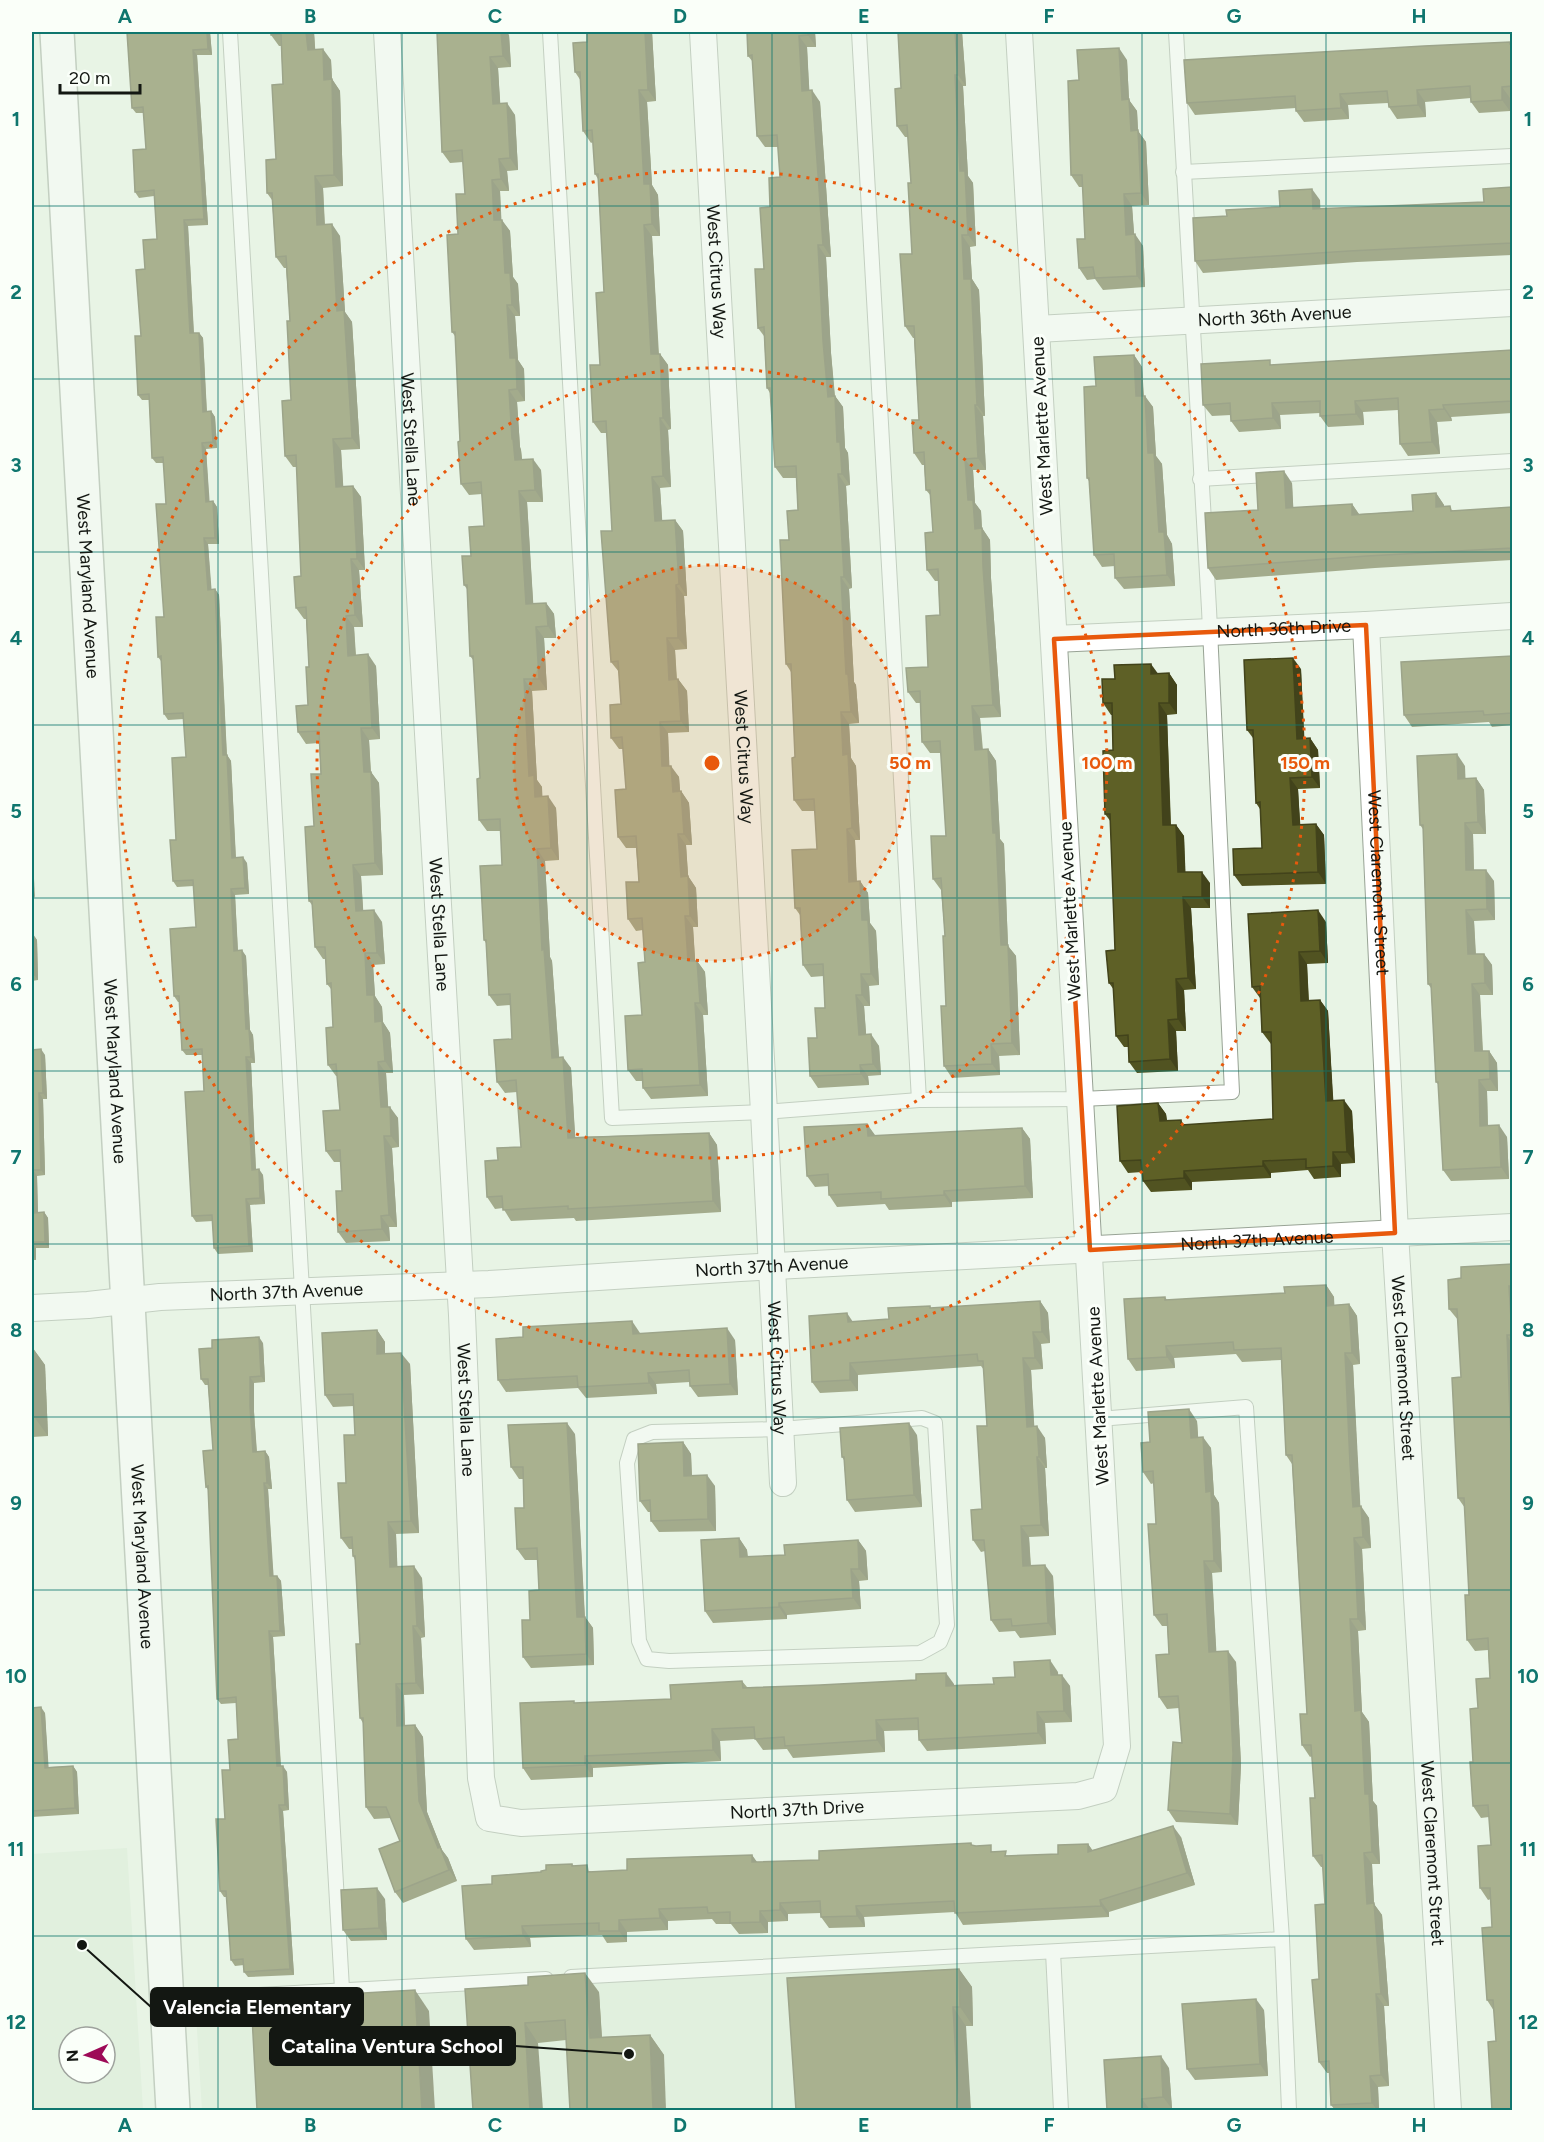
<svg xmlns="http://www.w3.org/2000/svg" width="1544" height="2142" font-family="Figtree,sans-serif">
<style>
.built{fill:#d9ead5;fill-rule:evenodd}
.lines{fill:none;stroke-linecap:round;stroke-linejoin:round}
.lane-casing{stroke:#98a395;stroke-width:16}
.street-casing{stroke:#98a395;stroke-width:28}
.secondary-casing{stroke:#98a395;stroke-width:36}
.lane{stroke:#fff;stroke-width:14}
.street{stroke:#fff;stroke-width:26}
.secondary{stroke:#fff;stroke-width:33}
.wall{fill:#515321}
.shaded-wall{fill:#42431b}
.building{fill:#5e6026;stroke:#42431b;stroke-width:1.5}
.marked{fill:none;stroke:#e8590c;stroke-width:4.5;stroke-linejoin:round}
.grid{fill:none;stroke:#0f766e;stroke-width:1.5;stroke-opacity:0.55}
.ring{fill:none;stroke:#e8590c;stroke-width:3;stroke-dasharray:3 6}
.labels{text-anchor:middle;dominant-baseline:central;stroke-width:6;stroke-linejoin:round;paint-order:stroke}
.street-label{font-size:18px;fill:#131712;stroke:#fafff9}
.centre{fill:#e8590c;stroke:#fafff9;stroke-width:3}
.ring-label{font-size:18px;text-anchor:middle;font-weight:bold;fill:#e8590c;stroke:#fafff9;stroke-width:6;stroke-linejoin:round;paint-order:stroke}
.leader{fill:none;stroke:#131712;stroke-width:2}
.callout-dot{fill:#131712;stroke:#fafff9;stroke-width:2}
.callout{fill:#131712;stroke:#131712;stroke-width:2}
.callout-label{font-size:20px;text-anchor:middle;font-weight:bold;fill:#fff}
.neatline{fill:none;stroke:#0f766e;stroke-width:2}
.grid-label{font-size:20px;text-anchor:middle;font-weight:bold;fill:#0f766e}
</style>
<rect width="100%" height="100%" fill="#e8f4e5"/>
<g class="built">
<path d="M127 1848 143 2110H32V1854ZM69 2037H105V2073H69Z"/>
<path d="M1053 1952 1061 2110H202L195 1998Z"/>
</g>
<g class="lines">
<defs>
<g id="lane">
<path d="M230 32 342 1989"/>
<path d="M550 32 612 1118 764 1112 919 1100 1081 1099 1232 1092 1209 609 1176 32"/>
<path d="M859 32 919 1100"/>
<path d="M1183 172 1512 156"/>
<path d="M1200 479 1512 461"/>
<path d="M922 1418 935 1423 947 1625 940 1642 920 1653 669 1661 647 1659 639 1641 627 1463 634 1439 652 1432 780 1429Z"/>
<path d="M1099 1419 1246 1407 1282 1939 1289 2110"/>
<path d="M1053 1952 1061 2110"/>
<path d="M571 1977 1282 1939"/>
<path d="M167 2000 546 1979"/>
</g>
<g id="street">
<path id="s1" d="M387 32 462 1315 481 1778 489 1818 521 1823 1078 1796 1104 1789 1117 1746 1019 32"/>
<path id="s2" d="M703 32 764 1112 783 1483"/>
<path id="s3" d="M1037 329 1512 303"/>
<path id="s4" d="M1366 625 1395 1233 1448 2110"/>
<path id="s5" d="M1054 639 1366 625 1512 616"/>
<path id="s6" d="M32 1308 88 1305 160 1297 489 1284 740 1268 1512 1227"/>
</g>
<g id="secondary">
<path id="s7" d="M57 32 173 2110"/>
</g>
</defs>
<use href="#lane" class="lane-casing"/>
<use href="#street" class="street-casing"/>
<use href="#secondary" class="secondary-casing"/>
<use href="#lane" class="lane"/>
<use href="#street" class="street"/>
<use href="#secondary" class="secondary"/>
</g>
<g class="wall">
<path d="M127 32H210L212 55H197L208 225 188 226 194 333H199L203 338 207 412 211 411 215 417 217 448 206 449 209 501H213L217 507 219 544H208L211 590 215 589 219 595 227 755 231 761 236 858 247 863 249 894 235 895 238 950 246 956 250 1030 253 1035 255 1063H251L256 1169 263 1175 265 1204 250 1205 253 1252 218 1254 214 1248 213 1221 196 1222 192 1216 204 1091 202 1055H186L182 1050 179 1002H178L174 996 196 927 194 886 177 887 173 881 176 840 186 757 184 719 168 720 164 714 161 661 158 657 164 617 166 504 164 463H156L152 458 149 400H142L138 395 141 336 145 269 157 239 154 196 139 198 135 192 146 149 144 113H136L132 108Z"/>
<path d="M271 32H314L315 49 331 60 332 79 340 91 343 186 323 188 325 225 340 236 345 312 352 322 360 449 341 450 343 486H353L361 497 365 570H359L363 627H354L356 655 376 666 380 739 369 740 371 772 379 783 383 875 361 876 363 911 382 922 385 964 373 965 375 996 382 1007 383 1022 390 1033 393 1073H386L388 1107 398 1118 399 1147 392 1148 397 1227H389L390 1241 346 1243 338 1232 342 1191 341 1162H334L326 1151 340 1110 337 1076H336L328 1065 333 1027 331 989 327 984 326 959H323L315 947 312 905 309 901 314 826 321 774 319 743 306 744 298 732 308 705 309 667 306 619H304L296 608 301 576 297 467H293L285 456 291 400 290 321 286 268H284L276 257 272 200 267 193 276 159 283 84 281 46H279L271 35Z"/>
<path d="M437 32H506L509 35 511 67 498 68 500 103 515 115 518 170 507 171 509 191H500L501 220 510 231 513 277 518 284 520 316H515L518 360 524 369 525 401 517 402 520 447 521 450 522 459 541 470 543 502H527L533 603H546L554 614 556 638H544L547 690 532 691 537 780 542 787V796L556 808 559 860 545 861 550 957 552 961 559 1057 571 1068 575 1137 709 1133 717 1145 721 1212 576 1221 574 1218 511 1221 503 1208 495 1209 487 1197 498 1160 521 1147 517 1092 505 1093 497 1082 512 1039 511 1005 497 1006 489 995 486 943 484 940 502 865 501 831H487L479 820 480 778 474 661 470 656 467 589 464 585 471 556 484 526 482 494 469 495 461 484 460 441 455 336 452 332 458 234 465 194 463 162 450 163 442 152Z"/>
<path d="M652 32 656 101 647 102 652 185 658 195 660 236H652L659 354H660L668 365 671 429 668 430 671 487 660 488 662 520H675L683 531 687 596H684L687 649 675 650 677 679H678L687 691 689 732 668 733 669 766 679 777 680 791H681L689 803 692 845H686L688 876 696 888 698 927H693L695 961H697L705 972 708 1015H703L708 1096 651 1099 643 1088 642 1081H636L628 1070 642 1015 645 962 643 930 636 931 628 919 639 882 636 848H626L618 837 626 789 623 749H619L611 738 621 704 619 672 611 662 612 531 607 433H601L593 422 600 365 604 292 598 179 595 174 593 142 591 143 583 131 581 81 575 72 587 42Z"/>
<path d="M747 32H815L816 47H807L809 91 820 102 831 257H826L831 353 835 396 843 407 845 448 848 453 850 485 846 486 852 588 849 589 854 682 856 685 859 723 849 724 851 758 856 766 860 840H855L857 882 860 881 868 893 870 923 876 931 879 985 869 986 870 1006H864L866 1034 879 1046 881 1075 868 1076 869 1085 818 1088 810 1076 817 1038 825 1008 824 976 811 977 803 965 800 915 795 908 817 849 815 811H802L794 800 795 757 791 672 786 664 789 540 798 510 796 478H783L775 467 770 393 767 388 764 336 758 328 770 207 780 177 778 147H765L757 136 753 62 748 56Z"/>
<path d="M898 32H962L966 86H963L968 176 973 183 976 246 970 247 972 279 979 290 985 416H983L986 470H973L975 503 981 511 982 528 990 540 991 578 1001 717 980 718 983 750 988 749 996 761 1000 839 1004 844 1008 946 1016 956 1020 1055 999 1056 1000 1075 952 1078 944 1066 946 1006 945 936 941 890 933 879 946 836 941 753H930L922 742 920 703H916L908 692 928 667 940 615 938 581H935L927 570 933 532 931 496 926 490 924 465H922L914 453 919 420 914 338H913L905 326 912 254 911 183 908 137H905L897 126 901 88Z"/>
<path d="M1510 42 1511 44H1512V98H1510V111L1479 113 1471 102V98L1425 102 1426 117 1397 119 1389 107 1388 103 1348 105 1349 119 1304 122 1296 111V108L1195 115 1187 103Z"/>
<path d="M1127 60 1129 100 1137 111 1138 131 1146 142 1149 205 1132 206 1134 234 1143 246 1145 287 1103 290 1095 279 1087 280 1079 268 1085 239 1083 187H1079L1071 175 1079 80Z"/>
<path d="M1512 187V255L1357 262 1203 273 1195 261 1227 216 1320 200V209L1484 202Z"/>
<path d="M1512 350V413L1451 417 1452 421 1437 422 1440 454 1408 456 1400 444 1398 410 1363 412 1364 425 1328 427 1320 416V413L1280 415 1281 429 1239 432 1231 421V415L1212 416 1203 405 1273 365Z"/>
<path d="M1134 355 1142 367 1144 396 1153 407 1156 456 1162 464 1167 535 1172 544 1175 586 1124 589 1115 578V566L1102 567 1094 555 1089 481 1087 478 1096 386Z"/>
<path d="M1292 483 1293 508 1352 504 1359 514 1413 511 1436 493 1444 505V506L1454 511 1512 507V560L1375 568 1216 580 1208 568 1258 510Z"/>
<path d="M1512 656V725L1492 727 1489 722 1412 727 1404 715Z"/>
<path d="M1301 669 1304 739 1310 738 1318 750 1320 788 1298 789 1300 825 1316 824 1324 835 1326 884 1242 886 1234 875 1262 848 1260 809 1256 803 1253 738 1247 730Z"/>
<path d="M1169 673 1177 685V714L1167 715 1171 825H1176L1184 836 1185 872 1210 883V908H1191L1196 989 1184 990 1186 1031H1176L1178 1071 1137 1073 1129 1062V1047H1124L1116 1036 1114 990 1109 983 1115 950 1111 822 1105 814 1113 750 1112 715H1111L1103 703 1115 679 1158 674Z"/>
<path d="M1465 766V779L1476 778 1484 790 1486 834H1473L1474 870 1494 881 1495 920 1474 921 1476 954H1484L1492 965 1493 995H1480L1483 1051H1489L1497 1063 1498 1091H1487L1488 1126 1507 1137 1509 1179 1451 1181 1443 1170 1439 1085 1436 1082 1431 988 1428 984 1423 829 1420 825Z"/>
<path d="M1326 922 1328 963 1307 964 1309 1001 1320 1000 1328 1011 1333 1101 1352 1111 1355 1163 1341 1164V1177L1314 1179 1308 1170 1271 1173V1178L1192 1182V1190L1151 1192 1143 1181 1142 1172 1128 1173 1120 1161 1158 1103 1166 1114 1167 1120H1181L1184 1125 1273 1119 1271 1044 1262 1032 1260 998 1252 987Z"/>
<path d="M32 934 37 940 38 980 32 981Z"/>
<path d="M32 1024V1026L33 1049 45 1055 47 1099H43L45 1175 37 1176 38 1213 44 1212 48 1218 49 1248H36V1260H32Z"/>
<path d="M867 1124 875 1136 1022 1128 1030 1139 1033 1198 952 1202V1207L889 1210 885 1204 837 1207 829 1195V1186L815 1187 807 1176Z"/>
<path d="M1512 1264V2110L1496 2041 1494 2011 1487 2000 1492 1927 1491 1899 1488 1900 1480 1888 1491 1845 1489 1817 1481 1818 1473 1806V1762L1478 1708 1490 1678 1488 1650 1475 1651 1467 1640 1469 1595 1465 1508 1458 1498 1461 1377 1458 1320 1449 1309 1461 1278Z"/>
<path d="M1326 1285 1334 1297V1305L1349 1304 1357 1316 1360 1364 1353 1365 1358 1474 1360 1506 1369 1518 1371 1548 1362 1549 1366 1630 1358 1631 1362 1712 1369 1722 1373 1801 1377 1806 1380 1864H1372L1374 1904 1382 1915 1389 2006H1384L1389 2086 1378 2087 1379 2110H1335L1331 2105 1330 2073H1327L1319 2062V1979L1325 1904 1323 1867H1321L1313 1856 1315 1798 1312 1756 1310 1757 1302 1745 1307 1714 1292 1464 1286 1455 1281 1360 1242 1362 1236 1354 1174 1358 1175 1368 1136 1371 1128 1359 1165 1297 1167 1300 1285 1293Z"/>
<path d="M1040 1301 1048 1313 1050 1343 1041 1344 1043 1369 1031 1370 1034 1427 1045 1438 1047 1468H1045L1049 1536 1029 1537 1031 1566 1053 1576 1056 1635 1020 1638 1015 1631 999 1632 991 1620 985 1551 981 1552 973 1540 982 1509 987 1426 984 1370 981 1366 858 1375V1391L820 1393 812 1382 853 1322 889 1319 930 1306 931 1308Z"/>
<path d="M377 1330 385 1342V1354L410 1364 419 1533 396 1534 397 1567 422 1578 425 1637 421 1638 424 1694 404 1695 405 1726 415 1725 423 1737 427 1812 442 1850 448 1858 457 1881 403 1903 395 1892 400 1841 391 1818 374 1819 366 1807 363 1723 360 1718V1644L355 1560 353 1556V1549H349L341 1538 346 1483 355 1435 354 1406 333 1407 325 1395Z"/>
<path d="M640 1333 735 1340 738 1395 698 1397 690 1386V1382L656 1384 657 1394 586 1398 578 1388 506 1392 498 1380Z"/>
<path d="M263 1343 265 1382 254 1383V1412L257 1452 265 1451 269 1457 272 1489H268L273 1576H277L281 1581 285 1636 273 1637 281 1766 287 1772 289 1810 283 1811 294 1975 248 1977 244 1972V1965L235 1966 231 1960 227 1897H224L220 1891 225 1819 230 1770 238 1739 236 1703 221 1704 217 1699 209 1491 206 1487 213 1450 208 1385H205L201 1379Z"/>
<path d="M32 1347 45 1365 48 1436 32 1437Z"/>
<path d="M1197 1421 1198 1437 1211 1448 1214 1495 1219 1503 1222 1572 1212 1573 1216 1651 1236 1662 1241 1765 1238 1825 1176 1822 1168 1810 1182 1743 1179 1708 1167 1709 1159 1697 1169 1654 1167 1626H1162L1154 1615 1156 1524 1154 1483 1151 1484 1143 1472 1150 1442Z"/>
<path d="M575 1434 585 1617 593 1628 594 1665 531 1668 523 1657 530 1620 539 1590 538 1560H525L517 1549 524 1508 523 1479H519L511 1467Z"/>
<path d="M917 1435 922 1507 855 1512 847 1500 844 1460 842 1457Z"/>
<path d="M683 1442 691 1454 692 1475 715 1486 716 1531 659 1532 651 1521V1512H648L640 1501Z"/>
<path d="M739 1538 747 1550 748 1557 785 1555 858 1540 866 1551 868 1580 859 1581 861 1609 787 1615V1619L713 1623 705 1611Z"/>
<path d="M1058 1672V1675L1070 1686 1072 1722 1045 1723 1046 1744 927 1751 919 1740V1730L884 1731 885 1752 793 1758 787 1749 763 1750 755 1739 720 1741 721 1761 593 1768V1777L531 1780 523 1768 576 1703 671 1699 742 1681 747 1687 954 1684V1685L994 1684 1015 1677Z"/>
<path d="M32 1708 45 1713 48 1767 73 1766 77 1772 79 1814 32 1817Z"/>
<path d="M1181 1837 1195 1885 1109 1912V1917L963 1925 955 1912 864 1917 865 1927 829 1928 821 1917V1913L788 1914V1921L768 1922V1933L739 1934 731 1924H716L712 1919 668 1921V1930L627 1932V1942L607 1943 602 1935 530 1938 531 1947 474 1950 466 1939 492 1884 541 1872 572 1864 574 1866 592 1872 627 1870 752 1855 756 1862 819 1860 971 1843 973 1846 1009 1856 1058 1854 1088 1844 1092 1850Z"/>
<path d="M385 1899 387 1940 351 1941 343 1930Z"/>
<path d="M959 1969 972 1987 973 2026H966L796 2110Z"/>
<path d="M465 1989 599 1992 602 2037 650 2035 664 2055 566 2040 538 2043Z"/>
<path d="M1264 2010 1268 2076 1195 2080 1187 2069Z"/>
<path d="M1169 2068 1172 2109 1150 2110H1107Z"/>
</g>
<g class="shaded-wall">
<path d="M207 32H210L212 55 208 49Z"/>
<path d="M306 32H314L316 61 308 50Z"/>
<path d="M501 32H506L509 35 511 67 503 56Z"/>
<path d="M645 32H652L656 101 648 90Z"/>
<path d="M808 32H815L816 47 808 35Z"/>
<path d="M955 32H962L966 86 958 75Z"/>
<path d="M799 36 807 47 810 102 802 91Z"/>
<path d="M1119 48 1127 60 1129 100 1137 111 1138 131 1146 142 1149 205 1141 193 1131 131 1122 100Z"/>
<path d="M323 49 331 60 332 81V79L340 91 343 186 334 175 324 80Z"/>
<path d="M193 50 197 55 208 225 204 219Z"/>
<path d="M490 57 498 68 501 115 493 104Z"/>
<path d="M955 75 963 86 968 176 973 183 976 246 968 235 960 171Z"/>
<path d="M1502 87 1510 98V111L1502 100Z"/>
<path d="M639 90 647 102 652 185 658 195 660 236 652 224 644 184Z"/>
<path d="M812 90 820 102 831 257 823 245Z"/>
<path d="M1417 90 1425 102 1426 117 1418 105Z"/>
<path d="M1340 94 1348 105 1349 119 1341 108Z"/>
<path d="M507 103 515 115 518 170 510 158Z"/>
<path d="M499 159 507 171 509 191 501 179Z"/>
<path d="M315 176 323 188 325 237 317 225Z"/>
<path d="M492 180 500 191 502 231 494 220Z"/>
<path d="M1312 189 1320 200 1321 221 1313 209Z"/>
<path d="M1124 194 1132 206 1135 246 1126 235Z"/>
<path d="M184 220 188 226 194 339 190 333Z"/>
<path d="M502 220 510 231 513 277 518 284 520 316 512 305 505 273Z"/>
<path d="M332 224 340 236 345 312 352 322 360 449 352 438 337 311Z"/>
<path d="M644 225 652 236 659 366 651 354Z"/>
<path d="M1135 234 1143 246 1145 287 1137 276Z"/>
<path d="M962 235 970 247 972 279 979 290 985 416 977 405 964 279Z"/>
<path d="M818 245 826 257 831 353 835 401V396L843 407 845 448 848 453 850 485 842 474 837 442 828 397 823 341Z"/>
<path d="M507 305 515 316 518 360 524 369 525 401 517 389 510 358Z"/>
<path d="M199 333 203 338 207 418 203 412Z"/>
<path d="M660 354 668 365 671 429 663 418Z"/>
<path d="M1134 355 1142 367 1144 407 1136 396Z"/>
<path d="M509 390 517 402 520 447 521 450 523 471 515 460 512 439Z"/>
<path d="M1145 396 1153 407 1156 456 1162 464 1167 535 1172 544 1175 586 1167 575 1159 532 1148 453Z"/>
<path d="M1355 401 1363 412 1364 425 1356 414Z"/>
<path d="M1272 403 1280 415 1281 429 1273 418Z"/>
<path d="M975 405 983 416 986 470 978 458Z"/>
<path d="M1443 405 1451 417 1452 421 1444 409Z"/>
<path d="M1429 410 1437 422 1440 454 1432 442Z"/>
<path d="M211 411 215 417 217 448 213 442Z"/>
<path d="M660 418 668 430 671 487 663 476Z"/>
<path d="M333 439 341 450 344 498 336 487Z"/>
<path d="M202 443 206 449 210 507 206 502Z"/>
<path d="M533 459 541 470 543 502 535 490Z"/>
<path d="M965 459 973 470 975 503 981 511 982 533V528L990 540 991 578 1001 717 993 705 975 529 968 500Z"/>
<path d="M1284 471 1292 483 1294 520 1286 508Z"/>
<path d="M838 474 846 486 852 588 844 577Z"/>
<path d="M652 477 660 488 663 532 655 521Z"/>
<path d="M353 486 361 497 365 570 357 559Z"/>
<path d="M519 491 527 502 534 615 526 604Z"/>
<path d="M1436 493 1444 505V518L1436 507Z"/>
<path d="M213 501 217 507 219 544 215 538Z"/>
<path d="M1352 504 1360 516 1352 515Z"/>
<path d="M675 520 683 531 687 596 679 584Z"/>
<path d="M204 538 208 544 212 595 208 590Z"/>
<path d="M351 559 359 570 363 627 355 615Z"/>
<path d="M841 577 849 589 854 682 856 685 859 723 851 712 846 674Z"/>
<path d="M676 585 684 596 687 649 678 638Z"/>
<path d="M215 589 219 595 227 761 223 755Z"/>
<path d="M546 603 554 614 556 638 548 626Z"/>
<path d="M346 616 354 627 356 667 348 656Z"/>
<path d="M536 627 544 638 547 690 539 679Z"/>
<path d="M667 638 675 650 677 691 669 680Z"/>
<path d="M368 654 376 666 380 739 372 728Z"/>
<path d="M1293 658 1301 669 1305 750 1297 739Z"/>
<path d="M1151 664 1159 675 1151 674Z"/>
<path d="M1169 673 1177 685V714L1169 703Z"/>
<path d="M524 679 532 691 537 780 542 787 543 808 535 797 529 776Z"/>
<path d="M678 679 687 691 689 732 681 721Z"/>
<path d="M1159 703 1167 715 1171 837 1163 825Z"/>
<path d="M972 706 980 718 983 761 975 750Z"/>
<path d="M841 712 849 724 851 758 856 766 860 840 852 828 843 755Z"/>
<path d="M660 722 668 733 670 778 662 766Z"/>
<path d="M361 728 369 740 371 779V772L379 783 383 875 375 863 364 772Z"/>
<path d="M1310 738 1318 750 1320 788 1312 777Z"/>
<path d="M988 749 996 761 1000 839 1004 844 1008 946 1016 956 1020 1055 1012 1043 1001 945 993 833Z"/>
<path d="M1457 754 1465 766 1466 791 1458 779Z"/>
<path d="M227 755 231 761 236 864 232 858Z"/>
<path d="M671 766 679 777 681 803 673 792Z"/>
<path d="M1290 778 1298 789 1301 836 1293 825Z"/>
<path d="M1476 778 1484 790 1486 834 1478 822Z"/>
<path d="M681 791 689 803 692 845 684 834Z"/>
<path d="M548 796 556 808 559 860 551 848Z"/>
<path d="M1465 823 1473 834 1474 882 1466 870Z"/>
<path d="M1316 824 1324 835 1326 884 1318 872Z"/>
<path d="M1176 825 1184 836 1186 884 1178 872Z"/>
<path d="M847 829 855 840 857 894 849 882Z"/>
<path d="M678 834 686 845 689 888 681 877Z"/>
<path d="M537 849 545 861 550 957 552 961 560 1069 552 1058 542 950Z"/>
<path d="M243 857 247 863 249 894 245 888Z"/>
<path d="M32 858 33 859 35 898 32 893Z"/>
<path d="M353 865 361 876 364 923 356 911Z"/>
<path d="M1486 870 1494 881 1495 920 1487 909Z"/>
<path d="M1202 872 1210 883V908L1202 897Z"/>
<path d="M688 876 696 888 698 927 690 916Z"/>
<path d="M860 881 868 893 870 923 876 931 879 985 871 974 862 920Z"/>
<path d="M231 889 235 895 238 956 234 951Z"/>
<path d="M1183 897 1191 908 1196 989 1188 978Z"/>
<path d="M374 910 382 922 385 964 377 953Z"/>
<path d="M1318 910 1326 922 1328 963 1320 951Z"/>
<path d="M1466 910 1474 921 1476 966 1468 954Z"/>
<path d="M685 916 693 927 696 973 688 961Z"/>
<path d="M33 934 37 940 38 980 34 975Z"/>
<path d="M242 950 246 956 250 1030 253 1035 255 1063 251 1057 246 1029Z"/>
<path d="M1299 952 1307 964 1309 1012 1301 1001Z"/>
<path d="M365 953 373 965 375 996 382 1007 383 1022 390 1033 393 1073 385 1061 375 1022 367 995Z"/>
<path d="M1484 954 1492 965 1493 995 1485 983Z"/>
<path d="M697 961 705 972 708 1015 700 1003Z"/>
<path d="M861 974 869 986 870 1006 862 995Z"/>
<path d="M1176 979 1184 990 1186 1031 1178 1019Z"/>
<path d="M1472 984 1480 995 1483 1063 1475 1051Z"/>
<path d="M856 995 864 1006 867 1046 859 1035Z"/>
<path d="M1320 1000 1328 1011 1334 1112 1326 1101Z"/>
<path d="M695 1003 703 1015 708 1096 700 1085Z"/>
<path d="M1168 1020 1176 1031 1178 1071 1170 1059Z"/>
<path d="M32 1024V1026L34 1055 32 1052Z"/>
<path d="M871 1034 879 1046 881 1075 873 1064Z"/>
<path d="M991 1044 999 1056 1000 1075 992 1064Z"/>
<path d="M41 1049 45 1055 47 1099 43 1093Z"/>
<path d="M1489 1051 1497 1063 1498 1091 1490 1079Z"/>
<path d="M246 1057 251 1063 256 1175 252 1170Z"/>
<path d="M563 1057 571 1068 576 1149 568 1138Z"/>
<path d="M378 1062 386 1073 389 1119 381 1107Z"/>
<path d="M860 1065 868 1076 869 1085 861 1074Z"/>
<path d="M1479 1080 1487 1091 1488 1137 1480 1126Z"/>
<path d="M39 1093 43 1099 45 1175 41 1170Z"/>
<path d="M1344 1100 1352 1111 1355 1163 1347 1152Z"/>
<path d="M1158 1103 1166 1114 1168 1132 1160 1121Z"/>
<path d="M390 1107 398 1118 399 1147 391 1136Z"/>
<path d="M867 1124 875 1135 876 1148 868 1136Z"/>
<path d="M1499 1125 1507 1137 1509 1179 1501 1167Z"/>
<path d="M1022 1128 1030 1139 1033 1198 1025 1186Z"/>
<path d="M709 1133 717 1145 721 1212 713 1201Z"/>
<path d="M384 1136 392 1148 397 1227 389 1215Z"/>
<path d="M1333 1152 1341 1164V1177L1333 1166Z"/>
<path d="M1263 1161 1271 1173V1178L1263 1166Z"/>
<path d="M259 1169 263 1175 265 1204 260 1198Z"/>
<path d="M33 1170 37 1176 38 1218 34 1213Z"/>
<path d="M1184 1171 1192 1182V1190L1184 1178Z"/>
<path d="M944 1191 952 1202V1207L944 1195Z"/>
<path d="M246 1199 250 1205 253 1252 249 1246Z"/>
<path d="M44 1212 48 1218 49 1248 45 1242Z"/>
<path d="M381 1216 389 1227 390 1241 382 1229Z"/>
<path d="M32 1242 36 1248V1260L32 1254Z"/>
<path d="M1326 1285 1334 1297 1335 1317 1327 1306Z"/>
<path d="M1509 1286 1512 1291V1336V1335Z"/>
<path d="M1040 1301 1048 1313 1050 1343 1042 1332Z"/>
<path d="M1349 1304 1357 1316 1360 1364 1352 1353Z"/>
<path d="M847 1313 855 1325 848 1322Z"/>
<path d="M632 1321 640 1333 641 1345 633 1334Z"/>
<path d="M727 1328 735 1340 738 1395 730 1384Z"/>
<path d="M377 1330 385 1342V1365L377 1354Z"/>
<path d="M1033 1332 1041 1344 1043 1369 1035 1358Z"/>
<path d="M1507 1335 1512 1344V1467Z"/>
<path d="M259 1337 263 1343 265 1382 261 1376Z"/>
<path d="M1166 1346 1174 1358 1175 1368 1167 1357Z"/>
<path d="M32 1347 45 1365 48 1436 32 1414Z"/>
<path d="M401 1353 410 1364 419 1533 411 1521Z"/>
<path d="M1345 1353 1353 1365 1361 1518 1353 1507Z"/>
<path d="M1023 1358 1031 1370 1035 1438 1027 1427Z"/>
<path d="M850 1363 858 1375V1391L850 1380Z"/>
<path d="M648 1373 656 1384 657 1394 649 1383Z"/>
<path d="M250 1377 254 1383V1412L257 1458 253 1452 250 1406Z"/>
<path d="M1189 1409 1197 1421 1199 1449 1191 1438Z"/>
<path d="M567 1423 575 1434 585 1623V1617L593 1628 594 1665 586 1654 577 1617Z"/>
<path d="M909 1423 917 1435 922 1507 914 1495Z"/>
<path d="M1037 1426 1045 1438 1047 1468 1039 1457Z"/>
<path d="M1203 1437 1211 1448 1214 1495 1219 1503 1222 1572 1214 1561 1206 1492Z"/>
<path d="M683 1442 691 1454 692 1487 684 1476Z"/>
<path d="M265 1451 269 1457 272 1489 267 1483Z"/>
<path d="M1037 1457 1045 1468 1049 1536 1041 1525Z"/>
<path d="M707 1475 715 1486 716 1531 708 1519Z"/>
<path d="M264 1483 268 1489 274 1582 270 1576Z"/>
<path d="M1361 1506 1369 1518 1371 1548 1363 1537Z"/>
<path d="M388 1522 396 1534 398 1579 390 1567Z"/>
<path d="M1021 1526 1029 1537 1031 1577 1023 1566Z"/>
<path d="M739 1538 747 1550 748 1569 740 1557Z"/>
<path d="M1354 1538 1362 1549 1366 1630 1358 1619Z"/>
<path d="M858 1540 866 1551 868 1580 859 1569Z"/>
<path d="M1204 1561 1212 1573 1217 1663 1209 1652Z"/>
<path d="M1045 1565 1053 1576 1056 1635 1048 1623Z"/>
<path d="M414 1566 422 1578 425 1637 417 1626Z"/>
<path d="M851 1569 859 1581 861 1609 853 1598Z"/>
<path d="M277 1576 281 1581 285 1636 280 1631Z"/>
<path d="M779 1603 787 1615V1619L779 1607Z"/>
<path d="M1350 1619 1358 1631 1362 1712 1369 1722 1373 1801 1377 1806 1380 1864 1372 1852 1355 1711Z"/>
<path d="M413 1626 421 1638 424 1694 416 1683Z"/>
<path d="M269 1631 273 1637 281 1772 277 1766Z"/>
<path d="M1228 1651 1236 1662 1241 1765 1238 1825 1230 1814Z"/>
<path d="M1050 1660 1058 1672 1059 1687 1051 1675Z"/>
<path d="M946 1673 954 1684V1697L946 1686Z"/>
<path d="M1062 1675 1070 1686 1072 1722 1064 1711Z"/>
<path d="M396 1684 404 1695 405 1737 397 1726Z"/>
<path d="M41 1707 45 1713 49 1773 45 1768Z"/>
<path d="M1037 1712 1045 1723 1046 1744 1038 1733Z"/>
<path d="M876 1720 884 1731 885 1752 877 1740Z"/>
<path d="M415 1725 423 1737 427 1812 442 1850 448 1858 457 1881 449 1870 438 1848 419 1801Z"/>
<path d="M712 1729 720 1741 721 1761 713 1750Z"/>
<path d="M585 1756 593 1768V1777L585 1765Z"/>
<path d="M73 1766 77 1772 79 1814 75 1808Z"/>
<path d="M283 1766 287 1772 289 1810 285 1805Z"/>
<path d="M279 1805 283 1811 294 1975 290 1969Z"/>
<path d="M1173 1826 1181 1837 1195 1885 1187 1873Z"/>
<path d="M1088 1844 1096 1855 1088 1852Z"/>
<path d="M1364 1853 1372 1864 1374 1904 1382 1915 1389 2006 1381 1994 1367 1904Z"/>
<path d="M752 1855 760 1866 752 1862Z"/>
<path d="M377 1888 385 1899 387 1940 379 1928Z"/>
<path d="M1100 1900 1109 1912V1917L1101 1906Z"/>
<path d="M780 1903 788 1914V1921L780 1910Z"/>
<path d="M856 1906 864 1917 865 1927 857 1916Z"/>
<path d="M659 1909 668 1921V1930L660 1918Z"/>
<path d="M760 1911 768 1922V1933L760 1922Z"/>
<path d="M619 1920 627 1932V1942L619 1931Z"/>
<path d="M522 1926 530 1938 531 1947 523 1935Z"/>
<path d="M959 1969 972 1987 973 2026 960 2007Z"/>
<path d="M585 1973 599 1992 603 2057 590 2038Z"/>
<path d="M415 1990 429 2011 435 2110H422Z"/>
<path d="M1376 1994 1384 2006 1389 2086 1381 2075Z"/>
<path d="M1256 1999 1264 2010 1268 2076 1260 2064Z"/>
<path d="M953 2007 966 2026 971 2110H959Z"/>
<path d="M525 2023 538 2043 543 2110H530Z"/>
<path d="M650 2035 664 2055 666 2110H653Z"/>
<path d="M1161 2056 1169 2068 1172 2109 1163 2097Z"/>
<path d="M1370 2076 1378 2087 1379 2110H1377L1372 2103Z"/>
<path d="M1142 2099 1150 2110H1142Z"/>
</g>
<g class="building">
<path d="M127 32H207L208 49 193 50 204 219 184 220 190 333H199L203 412 211 411 213 442 202 443 206 502 213 501 215 538H204L208 590 215 589 223 755H227L232 858 243 857 245 888 231 889 234 951 242 950 246 1029H249L251 1057H246L252 1170 259 1169 260 1198 246 1199 249 1246 214 1248 212 1215 192 1216 185 1092 204 1091 202 1049 182 1050 179 996H174L170 929 196 927 193 880 173 881 170 840H176L172 758 186 757 183 713 164 714 161 656 158 657 156 617H164L156 504H166L163 457 152 458 149 394 138 395 135 336H141L136 270 145 269 143 240 157 239 154 190 135 192 133 150 146 149 143 107 132 108Z"/>
<path d="M271 32H306L308 50 323 49 324 80 332 79 334 175 315 176 317 225 332 224 337 311 344 310 352 438 333 439 336 487 353 486 357 559H351L355 615 346 616 348 656 368 654 372 728H361L364 772H371L375 863 353 865 356 911 374 910 377 953H365L367 995H374L375 1022 382 1021 385 1061 378 1062 381 1107H390L391 1136H384L389 1215 381 1216 382 1229 338 1232 336 1191H342L340 1150 326 1151 323 1111 340 1110 336 1064 328 1065 326 1028 333 1027 331 983 327 984 325 947H315L312 901H309L305 827 314 826 311 774H321L319 731 298 732 296 706 308 705 306 667H309L306 607 296 608 294 577 301 576 296 455 285 456 282 401 291 400 287 321H290L286 256 276 257 272 193H267L266 160 276 159 272 85 283 84 281 34 271 35Z"/>
<path d="M437 32H501L503 56 490 57 493 104 507 103 510 158 499 159 501 179 492 180 494 220H502L505 273H510L512 305H507L510 358H516L517 389 509 390 512 439H513L515 460 533 459 535 490 519 491 526 604 546 603 548 626 536 627 539 679H524L529 776 534 775 535 797 548 796 551 848 537 849 542 950 544 949 552 1058 563 1057 568 1138 709 1133 713 1201 568 1209V1206L503 1210 502 1196 487 1197 485 1161 498 1160 497 1148 521 1147 516 1080 497 1082 494 1040 512 1039 510 994 489 995 486 940H484L480 866 502 865 500 819 479 820 477 779 480 778 473 656H470L467 585H464L462 556H471L469 527 484 526 481 482 461 484 458 442 460 441 455 332H452L447 235 458 234 456 194H465L462 150 442 152Z"/>
<path d="M587 32H645L648 90H639L644 184H650L652 224 644 225 651 354H660L663 418H660L663 476 652 477 655 521 675 520 679 584 676 585 678 638H667L669 680 678 679 681 721 660 722 662 766H671L673 792 681 791 684 834H678L681 877 688 876 690 916H685L688 961H697L700 1003H695L700 1085 643 1088 642 1069 628 1070 625 1016 642 1015 638 963 645 962 642 918 628 919 626 882H639L636 836 618 837 615 790 626 789 622 737 611 738 610 705 621 704 618 661 611 662 601 531H612L606 421 593 422 590 365H600L596 293 604 292 598 174H595L592 130 583 131 580 72H575L573 43 587 42Z"/>
<path d="M747 32H808V35L799 36 802 91 812 90 823 245H818L823 341 828 397 835 396 837 442H840L842 474H838L844 577H841L846 674H848L851 712H841L843 755 848 754 852 828 847 829 849 882 860 881 862 920H868L871 974H861L862 995H856L859 1035 871 1034 873 1064 860 1065 861 1074 810 1076 808 1038H817L815 1008H825L823 964 803 965 800 908H795L792 850 817 849 814 799 794 800 792 758 795 757 791 664H786L780 540H789L787 511 798 510 796 466 775 467 770 388H767L764 327 758 328 755 269H764L760 208 770 207 769 178 780 177 777 135 757 136 752 55 748 56Z"/>
<path d="M898 32H955L958 75H955L960 171H965L968 235H962L964 279H971L977 405H975L978 458 965 459 968 500H973L975 529 982 528 983 567 993 705 972 706 975 750 988 749 993 833H996L1001 945H1008L1012 1043 991 1044 992 1064 944 1066 941 1006H946L943 936H945L941 878 933 879 931 836H946L940 741 922 742 920 691 908 692 906 668 928 667 926 616 940 615 938 569 927 570 925 533 933 532 930 490H926L924 452 914 453 912 420H919L914 326H905L900 254H912L908 183H911L907 125 897 126 895 89 901 88Z"/>
<path d="M1510 42V44H1512V86L1502 87V100L1471 102 1470 86 1417 90 1418 105 1389 107 1387 91 1340 94 1341 108 1296 111 1295 96 1187 103 1184 60 1424 46Z"/>
<path d="M1119 48 1122 100 1129 99 1131 131 1138 130 1141 193 1124 194 1126 235 1135 234 1137 276 1095 278 1093 267 1079 268 1077 239H1085L1082 175H1071L1068 81 1079 80 1077 50Z"/>
<path d="M1512 187V243L1349 251 1195 261 1193 218 1227 216 1226 210 1280 207 1279 191 1312 189 1313 209 1484 202 1483 189Z"/>
<path d="M1512 350V401L1443 405 1444 409 1429 410 1432 442 1400 444 1398 398 1355 401 1356 414 1320 416V401L1272 403 1273 418 1231 421 1230 403 1203 405 1201 364 1270 360V365Z"/>
<path d="M1134 355 1136 396H1145L1148 453H1154L1159 532H1164L1167 575 1115 578 1114 554 1094 555 1089 478H1087L1084 387 1096 386 1094 357Z"/>
<path d="M1284 471 1286 508 1352 504V515L1413 511 1412 495 1436 493V507L1450 506 1451 511 1512 507V548L1367 556 1208 568 1205 513 1258 510 1256 473Z"/>
<path d="M1512 656V713L1484 715 1483 711 1404 715 1401 662Z"/>
<path d="M1293 658 1297 739 1310 738 1312 777 1290 778 1293 825 1316 824 1318 872 1234 875 1233 849 1262 848 1260 802 1256 803 1253 730H1247L1244 660Z"/>
<path d="M1151 664V674L1169 673V703H1159L1163 825H1176L1178 872H1202V897H1183L1188 978 1176 979 1178 1019 1168 1020 1170 1059 1129 1062 1128 1035 1116 1036 1113 983H1109L1106 951 1115 950 1110 814H1105L1103 751 1113 750 1112 703H1103L1102 679H1115L1114 665Z"/>
<path d="M1457 754 1458 779 1476 778 1478 822 1465 823 1466 870H1486L1487 909 1466 910 1468 954H1484L1485 983 1472 984 1475 1051H1489L1490 1079 1479 1080 1480 1126 1499 1125 1501 1167 1443 1170 1438 1082H1436L1431 984H1428L1423 825H1420L1417 756Z"/>
<path d="M1318 910 1320 951 1299 952 1301 1001 1320 1000 1326 1101 1344 1100 1347 1152H1333V1166L1306 1168V1159L1263 1161V1166L1184 1171V1178L1143 1181 1141 1160 1120 1161 1117 1106 1158 1103 1160 1121 1181 1120V1125L1273 1119 1271 1032H1262L1260 986 1252 987 1248 914Z"/>
<path d="M32 934H33L34 975H32Z"/>
<path d="M41 1049 43 1093H39L41 1170H33L34 1213 44 1212 45 1242H32V1254V1050Z"/>
<path d="M867 1124 868 1136 1022 1128 1025 1186 944 1191V1195L881 1199V1192L829 1195 828 1174 807 1176 804 1127Z"/>
<path d="M1512 1264V1286H1509L1512 1335H1507L1512 1467V2110H1492L1488 2042 1496 2041 1493 2000H1487L1482 1928 1492 1927 1490 1888H1480L1478 1846 1491 1845 1488 1805 1473 1806 1470 1762H1473L1470 1709 1478 1708 1476 1679 1490 1678 1488 1638 1467 1640 1465 1595H1469L1464 1498H1458L1452 1378 1461 1377 1457 1309H1449L1448 1280 1461 1278V1267Z"/>
<path d="M1326 1285 1327 1306 1349 1304 1352 1353H1345L1350 1463 1353 1507 1361 1506 1363 1537 1354 1538 1358 1619H1350L1355 1711 1361 1710 1365 1794H1369L1372 1852 1364 1853 1367 1904 1374 1903 1381 1994H1376L1381 2075 1370 2076 1372 2103 1331 2105 1329 2061 1319 2062 1312 1980 1319 1979 1315 1905 1325 1904 1322 1855 1313 1856 1310 1798H1315L1311 1745H1302L1300 1714H1307L1292 1455H1286L1281 1348 1234 1350 1233 1342 1166 1346 1167 1357 1128 1359 1124 1299 1165 1297V1300L1285 1293 1284 1287Z"/>
<path d="M1040 1301 1042 1332H1033L1035 1358H1023L1027 1427 1037 1426 1039 1457H1037L1041 1525 1021 1526 1023 1566 1045 1565 1048 1623 1012 1626 1011 1619 991 1620 984 1540H973L971 1510 982 1509 977 1426H987L983 1361H978L977 1354 850 1363V1380L812 1382 809 1316 847 1313 848 1322 889 1319 888 1308 930 1306V1308Z"/>
<path d="M632 1321 633 1334 727 1328 730 1384 690 1386 689 1370 648 1373 649 1383 578 1387 577 1376 498 1380 496 1339 523 1337V1327Z"/>
<path d="M377 1330V1354L401 1353 411 1521 388 1522 390 1567 414 1566 417 1626H413L416 1683 396 1684 397 1726 415 1725 419 1801 438 1848 440 1847 449 1870 395 1892 379 1849 400 1841 386 1807H366L363 1718H360L356 1644H360L355 1556H353L352 1537 341 1538 338 1483H346L344 1435H355L353 1394 325 1395 322 1333Z"/>
<path d="M259 1337 261 1376 250 1377V1406L253 1452 265 1451 267 1483H264L270 1576H277L280 1631H269L277 1766H283L285 1805H279L290 1969 244 1972 243 1959 231 1960 226 1891H220L216 1819H225L222 1770H230L228 1740 238 1739 236 1697 217 1699 208 1486 206 1487 203 1451 213 1450 208 1379H201L199 1349 212 1348V1340Z"/>
<path d="M1189 1409 1191 1438 1203 1437 1206 1492 1211 1491 1214 1561H1204L1209 1652 1228 1651 1233 1754 1230 1814 1168 1810 1173 1742 1182 1743 1178 1696 1159 1697 1156 1655 1169 1654 1167 1614 1154 1615 1148 1524H1156L1153 1471 1143 1472 1141 1443 1150 1442 1148 1412Z"/>
<path d="M567 1423 577 1617H585L586 1654 523 1657 522 1620H530L529 1591 539 1590 537 1548 517 1549 515 1508H524L523 1467H511L508 1425Z"/>
<path d="M909 1423 914 1495 847 1500 844 1457H842L840 1428Z"/>
<path d="M683 1442 684 1476 707 1475 708 1519 651 1521 650 1500 640 1501 638 1444Z"/>
<path d="M739 1538 740 1557 785 1555 784 1545 858 1540 859 1569H851L853 1598 779 1603V1607L705 1611 701 1540Z"/>
<path d="M1050 1660 1051 1675H1062L1064 1711 1037 1712 1038 1733 919 1740 918 1718 876 1720 877 1740 785 1746 784 1737 755 1739 754 1727 712 1729 713 1750 585 1756V1765L523 1768 520 1703 574 1701V1703L671 1699 670 1685 742 1681 743 1688 820 1685 916 1680V1674L946 1673V1686L994 1684 993 1678 1015 1677 1014 1662Z"/>
<path d="M41 1707 45 1768 73 1766 75 1808 32 1811V1708Z"/>
<path d="M1173 1826 1187 1873 1100 1900 1101 1906 955 1913 954 1901 856 1906 857 1916 821 1917 820 1901 780 1903V1910L760 1911V1922L730 1923V1912L708 1913 707 1907 659 1909 660 1918 619 1920V1931H599V1923L522 1926 523 1935 466 1939 462 1886 492 1884V1876L541 1872V1871L546 1870V1865L572 1864V1866L587 1865 588 1872 627 1870V1859L752 1855V1862L819 1860V1851L971 1843V1845L976 1846 991 1845V1852L1006 1851 1005 1856 1058 1854V1845L1088 1844V1852Z"/>
<path d="M377 1888 379 1928 343 1930 341 1890Z"/>
<path d="M959 1969 960 2007H953L959 2110H796L787 1978Z"/>
<path d="M585 1973 590 2038 650 2035 653 2110H570L565 2020 525 2023 530 2110H473L465 1989 528 1985V1977Z"/>
<path d="M415 1990 422 2110H257L251 1997 346 1991V1994Z"/>
<path d="M1256 1999 1260 2064 1187 2069 1182 2004Z"/>
<path d="M1161 2056 1163 2097 1142 2099V2110H1107L1104 2060Z"/>
</g>
<path d="M0 0H1544V2142H0ZM1366 625 1395 1233 1090 1250 1054 639Z" fill="#e8f4e5" fill-opacity=".55" fill-rule="evenodd"/>
<path class="marked" d="M1366 625 1395 1233 1090 1250 1054 639Z"/>
<path class="grid" d="M218 32V2110M402 32V2110M587 32V2110M772 32V2110M957 32V2110M1142 32V2110M1326 32V2110M32 206H1512M32 379H1512M32 552H1512M32 725H1512M32 898H1512M32 1071H1512M32 1244H1512M32 1417H1512M32 1590H1512M32 1763H1512M32 1936H1512"/>
<circle cx="712" cy="763" r="198" fill="#e8590c" fill-opacity=".12"/>
<g class="ring">
<circle cx="712" cy="763" r="198"/>
<circle cx="712" cy="763" r="395"/>
<circle cx="712" cy="763" r="593"/>
</g>
<g class="labels">
<g class="street-label">
<text stroke="none"><textPath href="#s2" startOffset="240">West Citrus Way</textPath></text>
<text stroke="none"><textPath href="#s3" startOffset="238">North 36th Avenue</textPath></text>
<text transform="translate(1042 426) rotate(-93)">West Marlette Avenue</text>
<text stroke="none"><textPath href="#s1" startOffset="408">West Stella Lane</textPath></text>
<text stroke="none"><textPath href="#s7" startOffset="555">West Maryland Avenue</textPath></text>
<text stroke="none"><textPath href="#s5" startOffset="230">North 36th Drive</textPath></text>
<text stroke="none"><textPath href="#s2" startOffset="726">West Citrus Way</textPath></text>
<text stroke="none"><textPath href="#s4" startOffset="258">West Claremont Street</textPath></text>
<text transform="translate(1070 911) rotate(-93)">West Marlette Avenue</text>
<text stroke="none"><textPath href="#s1" startOffset="894">West Stella Lane</textPath></text>
<text stroke="none"><textPath href="#s7" startOffset="1041">West Maryland Avenue</textPath></text>
<text stroke="none"><textPath href="#s6" startOffset="1227">North 37th Avenue</textPath></text>
<text stroke="none"><textPath href="#s6" startOffset="741">North 37th Avenue</textPath></text>
<text stroke="none"><textPath href="#s6" startOffset="255">North 37th Avenue</textPath></text>
<text stroke="none"><textPath href="#s2" startOffset="1338">West Citrus Way</textPath></text>
<text stroke="none"><textPath href="#s4" startOffset="744">West Claremont Street</textPath></text>
<text transform="translate(1098 1396) rotate(-93)">West Marlette Avenue</text>
<text stroke="none"><textPath href="#s1" startOffset="1380">West Stella Lane</textPath></text>
<text stroke="none"><textPath href="#s7" startOffset="1527">West Maryland Avenue</textPath></text>
<text stroke="none"><textPath href="#s1" startOffset="2098">North 37th Drive</textPath></text>
<text stroke="none"><textPath href="#s4" startOffset="1230">West Claremont Street</textPath></text>
</g>
</g>
<circle cx="712" cy="763" r="9" class="centre"/>
<g class="ring-label">
<text x="910" y="769">50 m</text>
<text x="1107" y="769">100 m</text>
<text x="1305" y="769">150 m</text>
</g>
<path class="leader" d="M82 1945L151 2007M629 2054L515 2046"/>
<g class="callout-dot">
<circle cx="82" cy="1945" r="6"/>
<circle cx="629" cy="2054" r="6"/>
</g>
<g class="callout">
<rect x="151" y="1988" width="212" height="38" rx="6"/>
<rect x="270" y="2027" width="245" height="38" rx="6"/>
</g>
<g class="callout-label">
<text x="257" y="2014">Valencia Elementary</text>
<text x="392" y="2053">Catalina Ventura School</text>
</g>
<rect width="1544" height="2142" fill="none" stroke="#fafff9" stroke-width="66"/>
<g transform="translate(87 2055) rotate(267)"><circle r="28" fill="#fafff9" stroke="#9ea29d" stroke-width="1.5"/>
<path d="M0-4.5L10 22L0 15L-10 22Z" fill="#9d0a57"/>
<text y="-9" font-size="16" font-weight="bold" text-anchor="middle" fill="#131712">N</text>
</g>
<path d="M60 84v9h80v-9" fill="none" stroke="#131712" stroke-width="3"/>
<text x="69" y="84" font-size="18" fill="#131712" stroke="#fafff9" stroke-width="4.5" paint-order="stroke">20 m</text>
<rect x="33" y="33" width="1478" height="2076" class="neatline"/>
<g class="grid-label">
<text x="125" y="23">A</text>
<text x="310" y="23">B</text>
<text x="495" y="23">C</text>
<text x="680" y="23">D</text>
<text x="864" y="23">E</text>
<text x="1049" y="23">F</text>
<text x="1234" y="23">G</text>
<text x="1419" y="23">H</text>
<text x="16" y="126">1</text>
<text x="1528" y="126">1</text>
<text x="16" y="299">2</text>
<text x="1528" y="299">2</text>
<text x="16" y="472">3</text>
<text x="1528" y="472">3</text>
<text x="16" y="645">4</text>
<text x="1528" y="645">4</text>
<text x="16" y="818">5</text>
<text x="1528" y="818">5</text>
<text x="16" y="991">6</text>
<text x="1528" y="991">6</text>
<text x="16" y="1164">7</text>
<text x="1528" y="1164">7</text>
<text x="16" y="1337">8</text>
<text x="1528" y="1337">8</text>
<text x="16" y="1510">9</text>
<text x="1528" y="1510">9</text>
<text x="16" y="1683">10</text>
<text x="1528" y="1683">10</text>
<text x="16" y="1856">11</text>
<text x="1528" y="1856">11</text>
<text x="16" y="2029">12</text>
<text x="1528" y="2029">12</text>
<text x="125" y="2132">A</text>
<text x="310" y="2132">B</text>
<text x="495" y="2132">C</text>
<text x="680" y="2132">D</text>
<text x="864" y="2132">E</text>
<text x="1049" y="2132">F</text>
<text x="1234" y="2132">G</text>
<text x="1419" y="2132">H</text>
</g>
</svg>
